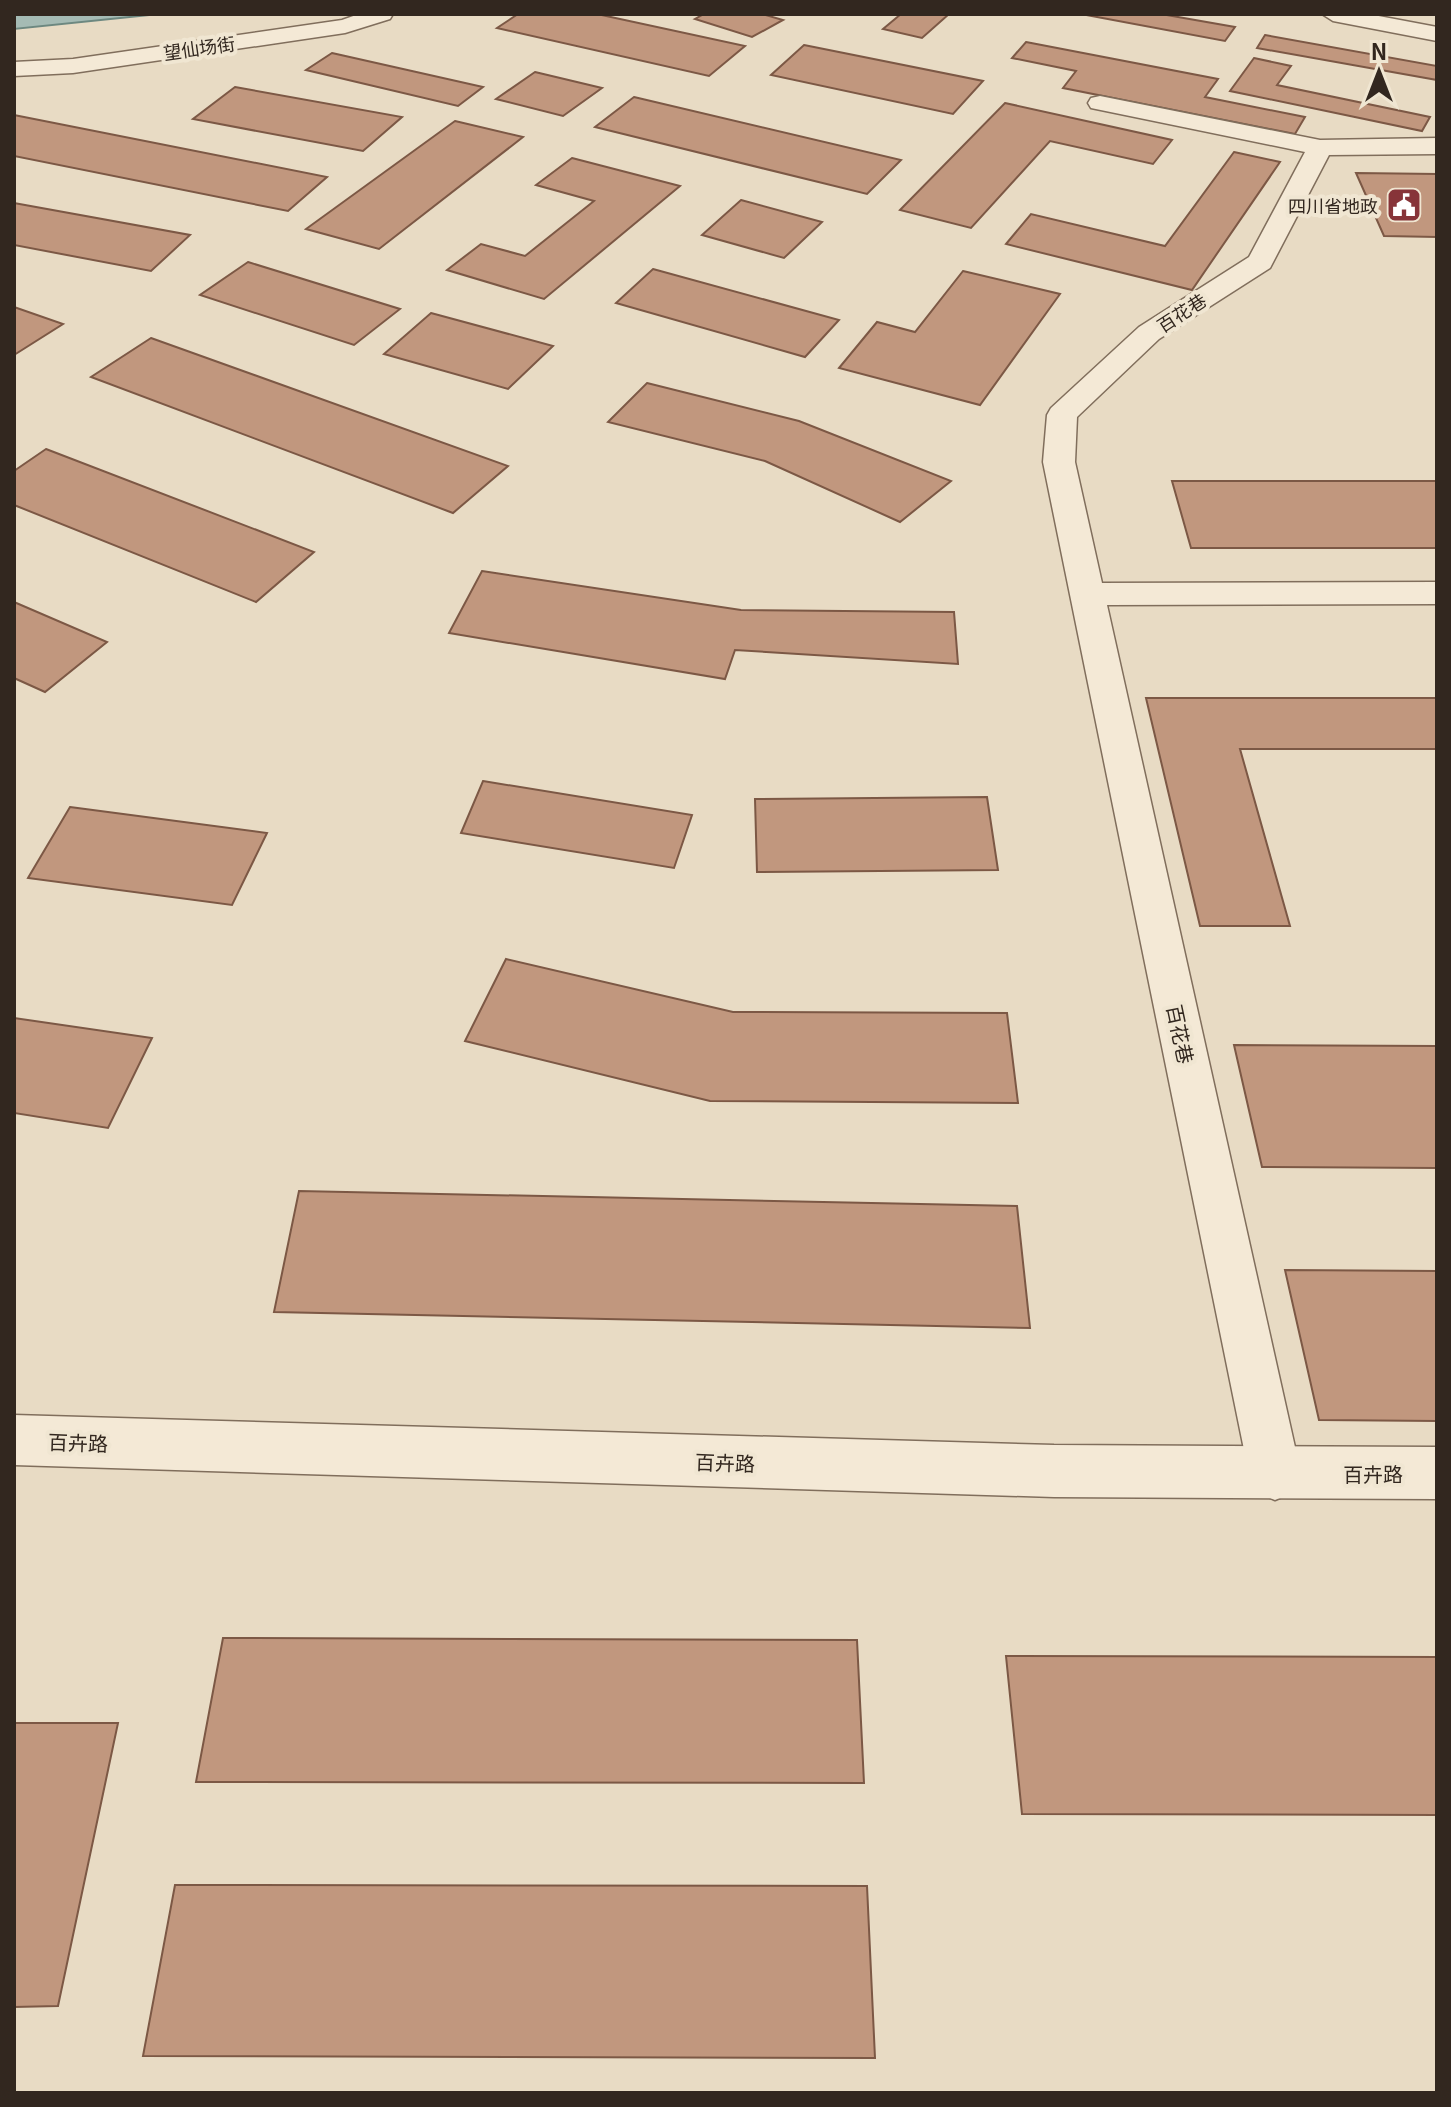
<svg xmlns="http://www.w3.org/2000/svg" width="1451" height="2107" font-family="Georgia,'Noto Sans SC',serif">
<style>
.water{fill:#a5bbb4;stroke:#6d8880;stroke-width:2}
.building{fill:#c1977e;stroke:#7c5845;stroke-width:2}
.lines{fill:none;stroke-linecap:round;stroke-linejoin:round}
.minor-casing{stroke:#806e5c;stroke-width:3}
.tertiary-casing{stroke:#806e5c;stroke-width:3}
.minor{fill:#f4e9d6;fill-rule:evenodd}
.tertiary{fill:#f4e9d6;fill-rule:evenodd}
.labels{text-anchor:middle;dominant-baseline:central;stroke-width:8;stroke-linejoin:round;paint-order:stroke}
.far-street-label{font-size:18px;fill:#32271f;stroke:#f0e6d2}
.far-poi-label{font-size:18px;fill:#32271f;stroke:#f0e6d2;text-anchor:end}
.street-label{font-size:20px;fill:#32271f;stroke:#f0e6d2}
</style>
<rect width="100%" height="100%" fill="#e8dbc4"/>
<path class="water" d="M14 14H159L14 29Z"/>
<g class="building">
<path d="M518 14H597L745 46 709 76 497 28Z"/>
<path d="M704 14H762L783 20 752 37 695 19Z"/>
<path d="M901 14H949L922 38 883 29Z"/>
<path d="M1081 14H1161L1235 27 1225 41Z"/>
<path d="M1265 35 1437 66V80L1257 48Z"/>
<path d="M1026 42 1218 79 1205 97 1305 117 1295 134 1063 88 1076 71 1012 58Z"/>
<path d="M804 45 983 81 953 114 771 75Z"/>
<path d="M332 53 483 87 458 106 306 70Z"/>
<path d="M1254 58 1291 66 1277 85 1430 117 1422 131 1230 91Z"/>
<path d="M535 72 602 88 563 116 496 99Z"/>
<path d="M235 87 402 117 363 151 193 119Z"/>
<path d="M634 97 901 160 867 194 595 127Z"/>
<path d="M1005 103 1172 140 1153 164 1050 141 971 228 900 210Z"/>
<path d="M14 115 327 177 288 211 14 156Z"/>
<path d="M455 121 523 137 379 249 306 229Z"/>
<path d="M1234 152 1280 162 1192 290 1006 244 1031 214 1165 246Z"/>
<path d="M572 158 680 186 544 299 447 270 481 244 525 256 594 201 536 185Z"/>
<path d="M1356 173 1437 174V237L1384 236Z"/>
<path d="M741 200 822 222 784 258 702 235Z"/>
<path d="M14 203 190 235 151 271 14 245Z"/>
<path d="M248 262 400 309 354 345 200 295Z"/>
<path d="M653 269 839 320 805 357 616 303Z"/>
<path d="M963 271 1060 294 980 405 839 368 877 322 915 332Z"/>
<path d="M14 307 63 324 14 355Z"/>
<path d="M431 313 553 346 508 389 384 354Z"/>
<path d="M151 338 508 466 453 513 91 377Z"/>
<path d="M647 383 799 421 951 481 900 522 765 461 608 422Z"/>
<path d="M46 449 314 552 256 602 14 505V471Z"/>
<path d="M1172 481H1437V548H1191Z"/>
<path d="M482 571 741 610 954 612 958 664 735 650 725 679 449 633Z"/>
<path d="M14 602 107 642 45 692 14 678Z"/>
<path d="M1146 698H1437V749H1240L1290 926H1200Z"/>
<path d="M483 781 692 815 674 868 461 833Z"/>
<path d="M987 797 998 870 757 872 755 799Z"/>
<path d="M70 807 267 833 232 905 28 878Z"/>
<path d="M506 959 733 1012 1007 1013 1018 1103 710 1101 465 1041Z"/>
<path d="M14 1018 152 1038 108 1128 14 1113Z"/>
<path d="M1234 1045 1437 1046V1168L1262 1167Z"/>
<path d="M299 1191 1017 1206 1030 1328 274 1312Z"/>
<path d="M1285 1270 1437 1271V1421L1319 1420Z"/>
<path d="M223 1638 857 1640 864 1783 196 1782Z"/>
<path d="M1006 1656 1437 1657V1815L1022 1814Z"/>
<path d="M14 1723H118L58 2006 14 2007Z"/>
<path d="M175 1885 867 1886 875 2058 143 2056Z"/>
</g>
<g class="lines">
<defs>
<g id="minor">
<path d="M359 14H393L390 19 345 33 73 73 14 76V62L73 59 342 20Z"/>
<path d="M1322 14H1368L1437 27V41L1333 21Z"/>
<path d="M1100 96 1320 140 1437 138V154L1329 155 1270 268 1159 339 1077 417 1075 462 1102 583 1437 582V604L1107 605 1301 1474 1294 1492 1275 1500 1256 1492 1249 1474 1043 462 1047 415 1051 408 1139 327 1249 257 1305 152 1091 108 1088 103 1091 98Z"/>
</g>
<path id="tertiary" d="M14 1415 1054 1445 1437 1447V1499L1054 1497 14 1465Z"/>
</defs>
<use href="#minor" class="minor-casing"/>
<use href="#tertiary" class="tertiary-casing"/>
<use href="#minor" class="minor"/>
<use href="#tertiary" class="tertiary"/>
</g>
<defs>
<symbol id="civic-square" viewBox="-11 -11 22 22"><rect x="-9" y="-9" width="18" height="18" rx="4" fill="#873439" stroke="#f0e6d2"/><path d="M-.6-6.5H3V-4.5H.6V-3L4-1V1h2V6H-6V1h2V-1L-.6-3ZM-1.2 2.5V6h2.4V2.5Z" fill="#fff"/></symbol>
</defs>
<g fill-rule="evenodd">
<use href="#civic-square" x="1384" y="185" width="40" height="40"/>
</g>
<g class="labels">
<g class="far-street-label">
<text transform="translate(199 47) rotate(-8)">望仙场街</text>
<text transform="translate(1181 312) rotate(-33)">百花巷</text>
</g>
<g class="far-poi-label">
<text x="1378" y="205">四川省地政</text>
</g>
<g class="street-label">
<text transform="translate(1181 1034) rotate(78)">百花巷</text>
<text transform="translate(78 1442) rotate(2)">百卉路</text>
<text transform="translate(725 1462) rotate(2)">百卉路</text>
<text x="1373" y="1473">百卉路</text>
</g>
</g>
<rect width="1451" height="2107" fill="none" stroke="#32271f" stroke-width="32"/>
<g transform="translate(1379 72)" stroke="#f0e6d2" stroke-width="6" paint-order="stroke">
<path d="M0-6L14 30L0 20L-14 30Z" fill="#32271f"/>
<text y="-12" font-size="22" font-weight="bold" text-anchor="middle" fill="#32271f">N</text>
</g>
</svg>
